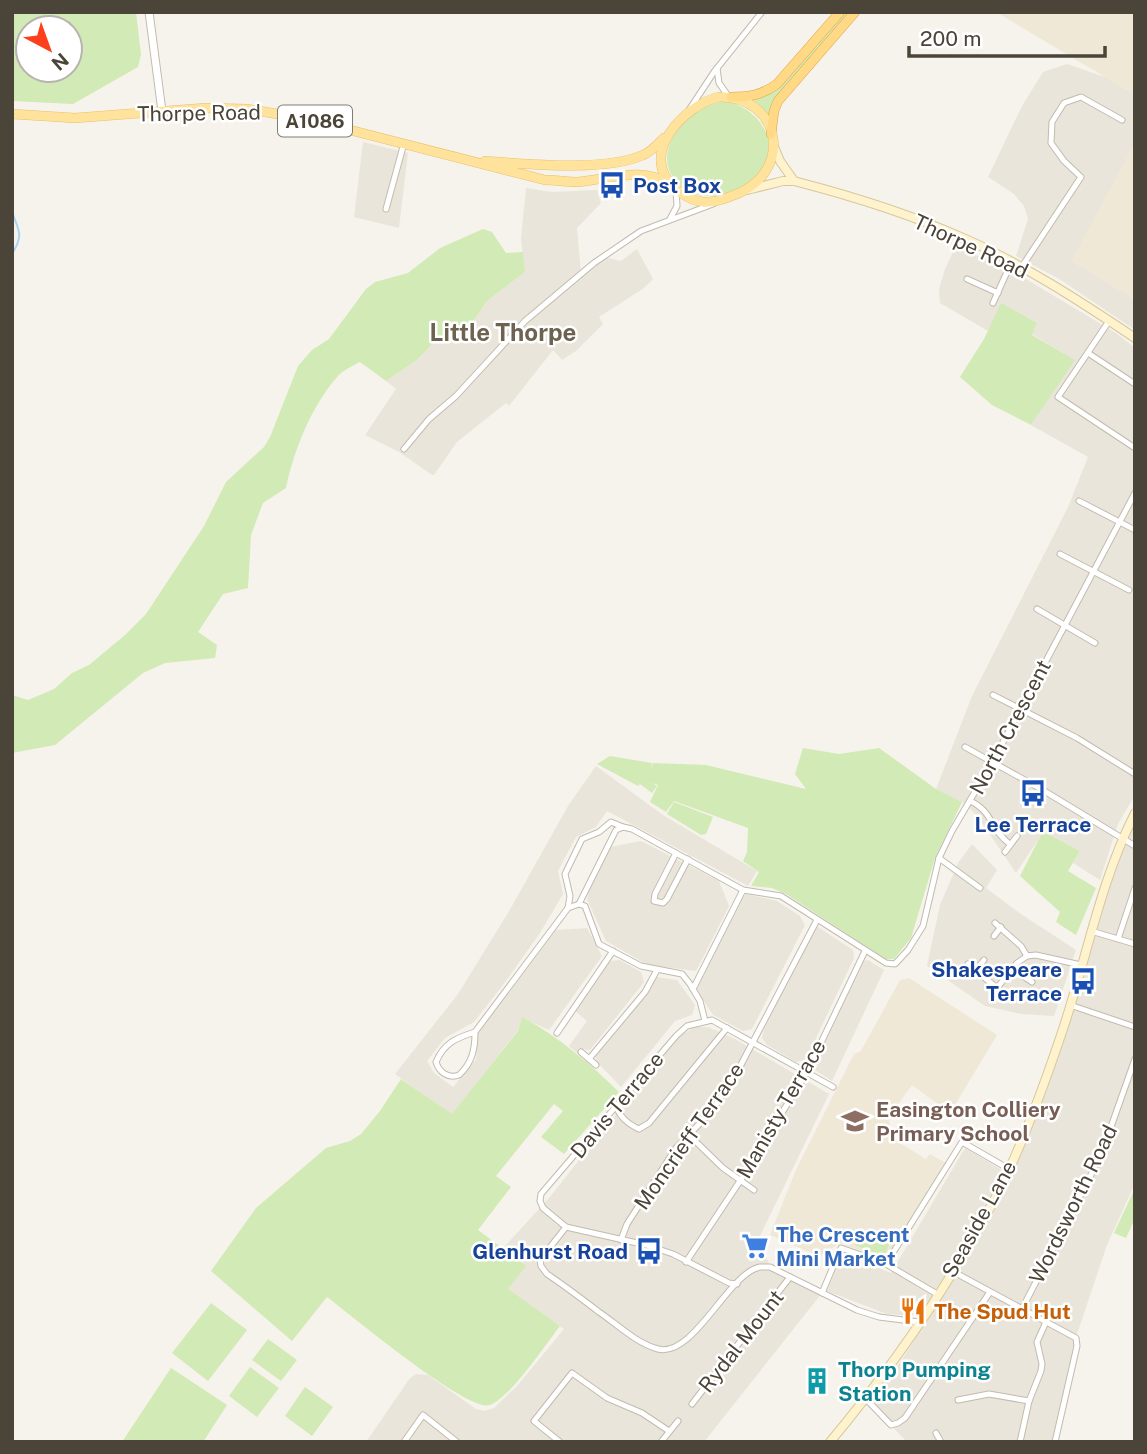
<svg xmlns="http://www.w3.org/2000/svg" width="1147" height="1454" font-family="'Public Sans',sans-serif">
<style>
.residential{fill:#eae5da}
.education{fill:#efe8d6}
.green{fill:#d2eab5;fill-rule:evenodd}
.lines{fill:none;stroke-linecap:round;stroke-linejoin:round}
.stream{stroke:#a9d4f2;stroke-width:2}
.minor-casing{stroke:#c2bbae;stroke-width:7}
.tertiary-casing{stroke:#c2bbae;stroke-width:9}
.secondary-casing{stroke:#d6c79b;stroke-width:10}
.primary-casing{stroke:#e6c16a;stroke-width:10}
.trunk-casing{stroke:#e0a43c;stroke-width:10}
.minor{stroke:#fff;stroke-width:5}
.tertiary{stroke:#fff;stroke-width:7}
.secondary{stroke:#fff3cd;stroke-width:8}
.primary{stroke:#ffe39c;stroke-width:9}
.trunk{stroke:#ffd985;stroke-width:9}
.labels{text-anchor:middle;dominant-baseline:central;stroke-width:5;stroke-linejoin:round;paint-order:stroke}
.shield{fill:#fff;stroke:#817c74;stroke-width:2}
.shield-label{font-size:19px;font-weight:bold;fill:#4b4439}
.street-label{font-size:21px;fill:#4b4439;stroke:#fff}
.transit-label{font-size:21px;font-weight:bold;fill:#164399;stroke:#fff;text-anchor:end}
.education-label{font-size:21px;font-weight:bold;fill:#785e54;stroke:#fff;text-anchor:start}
.shop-label{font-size:21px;font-weight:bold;fill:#366cbe;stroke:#fff;text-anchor:start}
.food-label{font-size:21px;font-weight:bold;fill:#c56008;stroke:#fff;text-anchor:start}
.culture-label{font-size:21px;font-weight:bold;fill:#0d838f;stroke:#fff;text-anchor:start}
.quarter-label{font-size:24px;font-weight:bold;fill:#6e6250;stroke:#fff}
</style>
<rect width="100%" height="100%" fill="#f6f3ec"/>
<g class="residential">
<path d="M1067 64 1105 77 1135 94V144L1072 261 1135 299V330L1061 280 1016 256 1028 219 1024 206 1014 194 988 177 1022 106 1043 72Z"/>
<path d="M363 142 408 153 399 228 354 217Z"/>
<path d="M526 188 552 192 597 190 601 203 577 228 581 273 603 257 621 261 637 249 653 279 644 288 599 317 603 324 576 351 562 360 553 350 509 406 506 403 457 442 434 475H432L399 452 365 435 396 389 386 381 417 360 439 337 472 323 487 301 525 272 521 239Z"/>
<path d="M956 246 1016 273 1116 333 1135 348V795L1118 824 1100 880 1073 863 1080 851 1044 831 1016 873 978 817 964 803 936 789 972 696 1068 507 1088 457 1031 425 1074 360 1032 334 1037 323 1001 304 988 331 940 303 939 289 945 269Z"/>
<path d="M596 766 663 815 757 871 748 886 607 811 596 827 576 837 558 871 563 894 540 933 503 985 474 1022 445 1038 427 1061 434 1073 453 1087 476 1059 478 1033 556 930 587 928 602 956 549 1030 522 1018 518 1030 452 1115 395 1074 458 994 508 913 568 806Z"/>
<path d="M1135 813V1183L1107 1245 1076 1337 1077 1346 1055 1442H907L869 1403 903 1358 924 1324 915 1316 887 1314 827 1291 843 1253 891 1273 965 1148 1002 1170 1009 1169 1063 1029 1104 887Z"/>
<path d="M641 841 719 881 729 906 696 971 648 965 606 941 587 899 590 888 610 847Z"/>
<path d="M972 844 997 870 986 888 1018 912 1076 950 1054 1016 1021 1014 985 1006 927 966 940 905 958 863Z"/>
<path d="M746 894 777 901 800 916 805 925 752 1029 743 1031 713 1015 696 989 741 899Z"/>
<path d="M818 927 853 950 854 958 808 1055 805 1060 796 1062 767 1045 762 1038 764 1029 813 930Z"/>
<path d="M620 960 641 972 644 982 590 1050 582 1049 577 1053 569 1046 587 1021 575 1011 610 961Z"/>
<path d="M868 960 884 970 832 1081 815 1070 814 1066 864 961Z"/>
<path d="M656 977 677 980 695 1005 692 1015 675 1021 621 1087 597 1062 595 1056 647 993Z"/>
<path d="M695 1027H708L735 1039 829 1094 759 1238 770 1267 822 1293 704 1442H366L410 1378 416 1374 428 1375 476 1409 485 1411 494 1408 517 1386 564 1329 507 1289 525 1266 504 1247 549 1198 663 1055 681 1035Z"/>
</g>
<g class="education">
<path d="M996 12H1135V94L1105 77Z"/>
<path d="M1135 144V299L1071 261Z"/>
<path d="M909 978 997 1035 950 1113 912 1085 889 1117 891 1138 926 1159 930 1154 946 1163 885 1260 840 1243 823 1254 816 1255 770 1235 795 1172 854 1054 861 1051 900 980Z"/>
</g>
<g class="green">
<path d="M12 12H136L141 55 138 67 73 104 12 101ZM28 28H70V70H28Z"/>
<path d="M845 12H851L781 91 774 102 769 115 754 100 777 88Z"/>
<path d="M723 101C759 106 785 144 757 175 742 193 704 204 684 189 650 163 673 125 703 108 709 105 717 103 723 101Z"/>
<path d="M483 229 492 232 506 253 523 252 525 272 487 301 472 323 448 338 439 337 417 360 386 381 360 362C352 366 342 371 337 377 311 407 294 450 286 488L263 503 251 535 248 588 223 594 198 632 217 645 215 658 165 663 143 673 55 745 12 753V695L28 700 54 689 72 673 89 665 125 635 146 614 204 526 226 482 264 447 270 437 298 366 312 350 329 339 366 289 375 282 408 273 440 248Z"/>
<path d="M1001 303 1037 323 1032 335 1075 360 1031 425 992 405 960 377 984 339Z"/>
<path d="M803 748 839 754 879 748 936 789 962 802 935 858 911 938 894 959H886L786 894 772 888 751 886 759 872 743 861 747 852 748 828 674 801 666 812 650 802 658 785 652 783 657 786 652 793 640 784 638 786 597 764 610 756 652 763 651 769 653 763 706 765 806 789 795 774Z"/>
<path d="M674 802 713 817 706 834 701 835 667 814Z"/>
<path d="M1043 831 1080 851 1068 871 1096 888 1076 935 1056 922 1060 912 1020 876Z"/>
<path d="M522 1017C559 1037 589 1063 619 1092L564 1154 541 1137 563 1111 554 1104 496 1176 511 1187 478 1230 526 1266 508 1289 560 1326C546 1344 510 1398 490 1405 468 1413 351 1315 327 1297L292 1341 211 1271 256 1208 326 1148 350 1141 361 1134 380 1111 401 1079 452 1114 518 1031Z"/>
<path d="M1135 1188V1218L1126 1238 1114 1233Z"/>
<path d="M861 1230 890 1242 884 1257 855 1245Z"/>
<path d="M211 1303 247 1330 208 1381 172 1353Z"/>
<path d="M268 1339 297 1360 281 1381 252 1360Z"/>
<path d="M250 1367 279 1388 257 1417 229 1396Z"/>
<path d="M171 1368 227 1405 203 1442H122Z"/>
<path d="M305 1387 333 1407 312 1436 285 1416Z"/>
</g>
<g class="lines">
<path class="stream" d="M12 212C19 231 24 235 12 254"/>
<defs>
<g id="minor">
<path d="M717 68 719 83 729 97"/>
<path d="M689 110 714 72 762 12"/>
<path d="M386 209 404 143"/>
<path d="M670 219 677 206 676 190"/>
<path d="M1021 268 1081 177 1064 161 1051 143 1052 122 1064 103 1081 97 1122 120"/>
<path d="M967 279 998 293"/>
<path d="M993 303 1011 263"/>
<path d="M1109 321 1058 397 1135 448"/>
<path d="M1088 353 1135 384"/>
<path d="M404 449 429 419 456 396 525 321 594 263 641 231 713 204"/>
<path d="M1079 501 1135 530"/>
<path d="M1060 554 1129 590"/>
<path d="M1037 609 1095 643"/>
<path d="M993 695 1077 738 1135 774"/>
<path d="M965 747 1041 789 1135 846"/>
<path d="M970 801C993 811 990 830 1010 844"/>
<path d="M1005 852 1017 836"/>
<path d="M676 853 655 894 654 901 663 903 667 899 688 859"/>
<path d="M939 858 980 888"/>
<path d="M579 904 616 830 623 827 632 829 743 890 781 896 886 963 895 964 908 950 923 926 939 858 952 831 993 761 1135 493"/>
<path d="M568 908 570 896 565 874 582 839 599 832 611 822 623 827"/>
<path d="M995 923 1021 946 1027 956"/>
<path d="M1091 931 1135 944"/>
<path d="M994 936 1001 927"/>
<path d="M1118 939 1135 888"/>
<path d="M1027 956 1036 955 1081 965"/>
<path d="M968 964 997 988 1017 963 1027 956"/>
<path d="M1012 969 1032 982"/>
<path d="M976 970 984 960"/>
<path d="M693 989 743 890"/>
<path d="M1070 1005 1135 1027"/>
<path d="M475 1032C456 1038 444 1043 436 1062 439 1072 448 1079 459 1075 472 1063 475 1050 475 1032L568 908 579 904 585 906 599 944 641 966 682 974 690 984 700 1001 705 1021"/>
<path d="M557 1033 613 951"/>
<path d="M581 1052 596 1065"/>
<path d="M589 1059 645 992 657 970"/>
<path d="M616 1105C619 1117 628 1124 639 1129L649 1123 727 1028"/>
<path d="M689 1135 723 1168 754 1190"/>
<path d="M566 1227 540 1260 541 1266 547 1274C565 1286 582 1299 599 1312 618 1325 636 1343 658 1349 694 1358 728 1273 760 1267 763 1267 767 1267 770 1267L857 1310 879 1317 919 1322"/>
<path d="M621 1240 627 1224 676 1148 711 1112 734 1078 817 920"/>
<path d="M686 1262 740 1181 807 1072 865 951"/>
<path d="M886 1264 962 1142 1009 1169"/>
<path d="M952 1271 1076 1338 1077 1346 1055 1442"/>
<path d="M737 1284 729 1283 673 1254 646 1245 566 1227 543 1208 540 1201 541 1194 676 1036 687 1026 712 1020 833 1087"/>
<path d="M822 1293 841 1248 886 1264 937 1294"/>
<path d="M1022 1309 1093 1171 1112 1124 1135 1059"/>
<path d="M866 1399 891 1425 898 1423 905 1418 990 1292"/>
<path d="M958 1400 989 1394 1029 1401"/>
<path d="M692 1404 790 1277"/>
<path d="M936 1433 941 1442"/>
<path d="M404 1442 423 1415 457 1442"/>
<path d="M560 1442 534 1421 572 1373 607 1398 642 1413 669 1431"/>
<path d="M661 1442 678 1421"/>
<path d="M1020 1442 1029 1401 1041 1371 1042 1364 1037 1342 1046 1322"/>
</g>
<path id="tertiary" d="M149 12 162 111"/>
<g id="secondary">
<path d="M774 147 780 161 794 181"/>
<path d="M747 190 783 181H794C852 196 908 213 963 238 1023 264 1080 301 1135 338"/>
<path d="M830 1442C890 1370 947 1288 991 1206 1020 1153 1044 1086 1063 1029 1087 957 1100 882 1135 813"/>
</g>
<g id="primary">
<path d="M719 97C783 96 796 176 729 197 721 200 712 203 703 202 692 201 683 195 675 188 637 155 684 105 719 97Z"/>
<path d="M12 114 75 118 206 108 247 109 307 119 545 180C556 180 567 182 578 182 609 179 643 166 670 184"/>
<path d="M485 161C528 164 604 172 643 155 651 152 657 145 664 138"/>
</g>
<g id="trunk">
<path d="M731 97C750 97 762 95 777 84L840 12"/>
<path d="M771 134 774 111 778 101 855 12"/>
</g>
</defs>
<use href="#minor" class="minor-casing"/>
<use href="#tertiary" class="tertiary-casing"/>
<use href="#secondary" class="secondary-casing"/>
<use href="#primary" class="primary-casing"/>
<use href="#trunk" class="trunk-casing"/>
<use href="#minor" class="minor"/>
<use href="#tertiary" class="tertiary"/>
<use href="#secondary" class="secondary"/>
<use href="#primary" class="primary"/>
<use href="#trunk" class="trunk"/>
</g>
<defs>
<symbol id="bus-bare" viewBox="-9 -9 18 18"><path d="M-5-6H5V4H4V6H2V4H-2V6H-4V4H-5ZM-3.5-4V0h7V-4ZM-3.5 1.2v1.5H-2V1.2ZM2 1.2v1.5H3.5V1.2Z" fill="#1a4fb4" stroke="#fff" stroke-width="2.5" paint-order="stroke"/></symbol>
<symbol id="school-bare" viewBox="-9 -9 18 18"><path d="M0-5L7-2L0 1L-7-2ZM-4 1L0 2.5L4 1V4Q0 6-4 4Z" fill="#8d6e63" stroke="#fff" stroke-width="2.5" paint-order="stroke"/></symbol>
<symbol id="supermarket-bare" viewBox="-9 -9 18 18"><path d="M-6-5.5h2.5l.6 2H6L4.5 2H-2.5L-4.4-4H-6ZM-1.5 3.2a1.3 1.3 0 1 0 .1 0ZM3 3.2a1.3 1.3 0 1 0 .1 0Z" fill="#3f7fe0" stroke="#fff" stroke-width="2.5" paint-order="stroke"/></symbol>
<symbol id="restaurant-bare" viewBox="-9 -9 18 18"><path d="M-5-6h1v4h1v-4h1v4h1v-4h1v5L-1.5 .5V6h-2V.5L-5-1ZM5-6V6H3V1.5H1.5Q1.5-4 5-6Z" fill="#e8710a" stroke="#fff" stroke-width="2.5" paint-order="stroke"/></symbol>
<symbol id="building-bare" viewBox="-9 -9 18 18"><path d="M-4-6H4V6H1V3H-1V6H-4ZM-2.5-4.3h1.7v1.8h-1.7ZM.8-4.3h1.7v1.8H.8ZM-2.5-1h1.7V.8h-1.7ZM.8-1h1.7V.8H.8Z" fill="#0f9aa8" stroke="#fff" stroke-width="2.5" paint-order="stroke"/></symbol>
</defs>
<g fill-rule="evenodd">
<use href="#bus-bare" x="593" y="166" width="38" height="38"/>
<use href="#bus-bare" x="1014" y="774" width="38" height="38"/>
<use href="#bus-bare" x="1064" y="962" width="38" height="38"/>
<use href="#school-bare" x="836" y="1102" width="38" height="38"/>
<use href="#supermarket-bare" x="736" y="1227" width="38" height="38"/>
<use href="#bus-bare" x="630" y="1232" width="38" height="38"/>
<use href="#restaurant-bare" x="894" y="1292" width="38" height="38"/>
<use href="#building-bare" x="798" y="1362" width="38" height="38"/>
</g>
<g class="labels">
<rect class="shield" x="278" y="105.5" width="74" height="31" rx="5"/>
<g class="shield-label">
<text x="315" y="121">A1086</text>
</g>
<g class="street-label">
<text transform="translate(199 113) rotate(-1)">Thorpe Road</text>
<text transform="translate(971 246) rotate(25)">Thorpe Road</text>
<text transform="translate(1010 727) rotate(-62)">North Crescent</text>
<text transform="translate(617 1105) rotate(-50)">Davis Terrace</text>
<text transform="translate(781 1109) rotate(-60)">Manisty Terrace</text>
<text transform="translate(689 1136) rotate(-55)">Moncrieff Terrace</text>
<text transform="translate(1073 1204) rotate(-64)">Wordsworth Road</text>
<text transform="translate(979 1219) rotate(-61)">Seaside Lane</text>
<text transform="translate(741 1341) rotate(-52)">Rydal Mount</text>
</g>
<g class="transit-label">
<text x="633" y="185" text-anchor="start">Post Box</text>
<text x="1033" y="824" text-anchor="middle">Lee Terrace</text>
<text x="1062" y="969">Shakespeare<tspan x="1062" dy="24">Terrace</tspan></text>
<text x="628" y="1251">Glenhurst Road</text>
</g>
<g class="education-label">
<text x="876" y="1109">Easington Colliery<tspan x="876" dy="24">Primary School</tspan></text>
</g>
<g class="shop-label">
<text x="776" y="1234">The Crescent<tspan x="776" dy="24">Mini Market</tspan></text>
</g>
<g class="food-label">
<text x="934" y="1311">The Spud Hut</text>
</g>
<g class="culture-label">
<text x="838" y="1369">Thorp Pumping<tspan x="838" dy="24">Station</tspan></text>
</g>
<g class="quarter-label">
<text x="503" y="332">Little Thorpe</text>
</g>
</g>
<rect width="1147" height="1454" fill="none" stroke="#4b4439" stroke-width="28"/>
<g transform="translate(49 49) rotate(139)"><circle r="33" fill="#ffffff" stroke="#b7b4b0" stroke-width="2"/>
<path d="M0-5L12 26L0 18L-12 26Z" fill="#fc3f1d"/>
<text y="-10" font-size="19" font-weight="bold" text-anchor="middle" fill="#4b4439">N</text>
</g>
<path d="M909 46v10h196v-10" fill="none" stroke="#4b4439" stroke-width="3.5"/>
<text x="920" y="46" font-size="21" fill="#4b4439" stroke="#ffffff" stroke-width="5" paint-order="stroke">200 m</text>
</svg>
